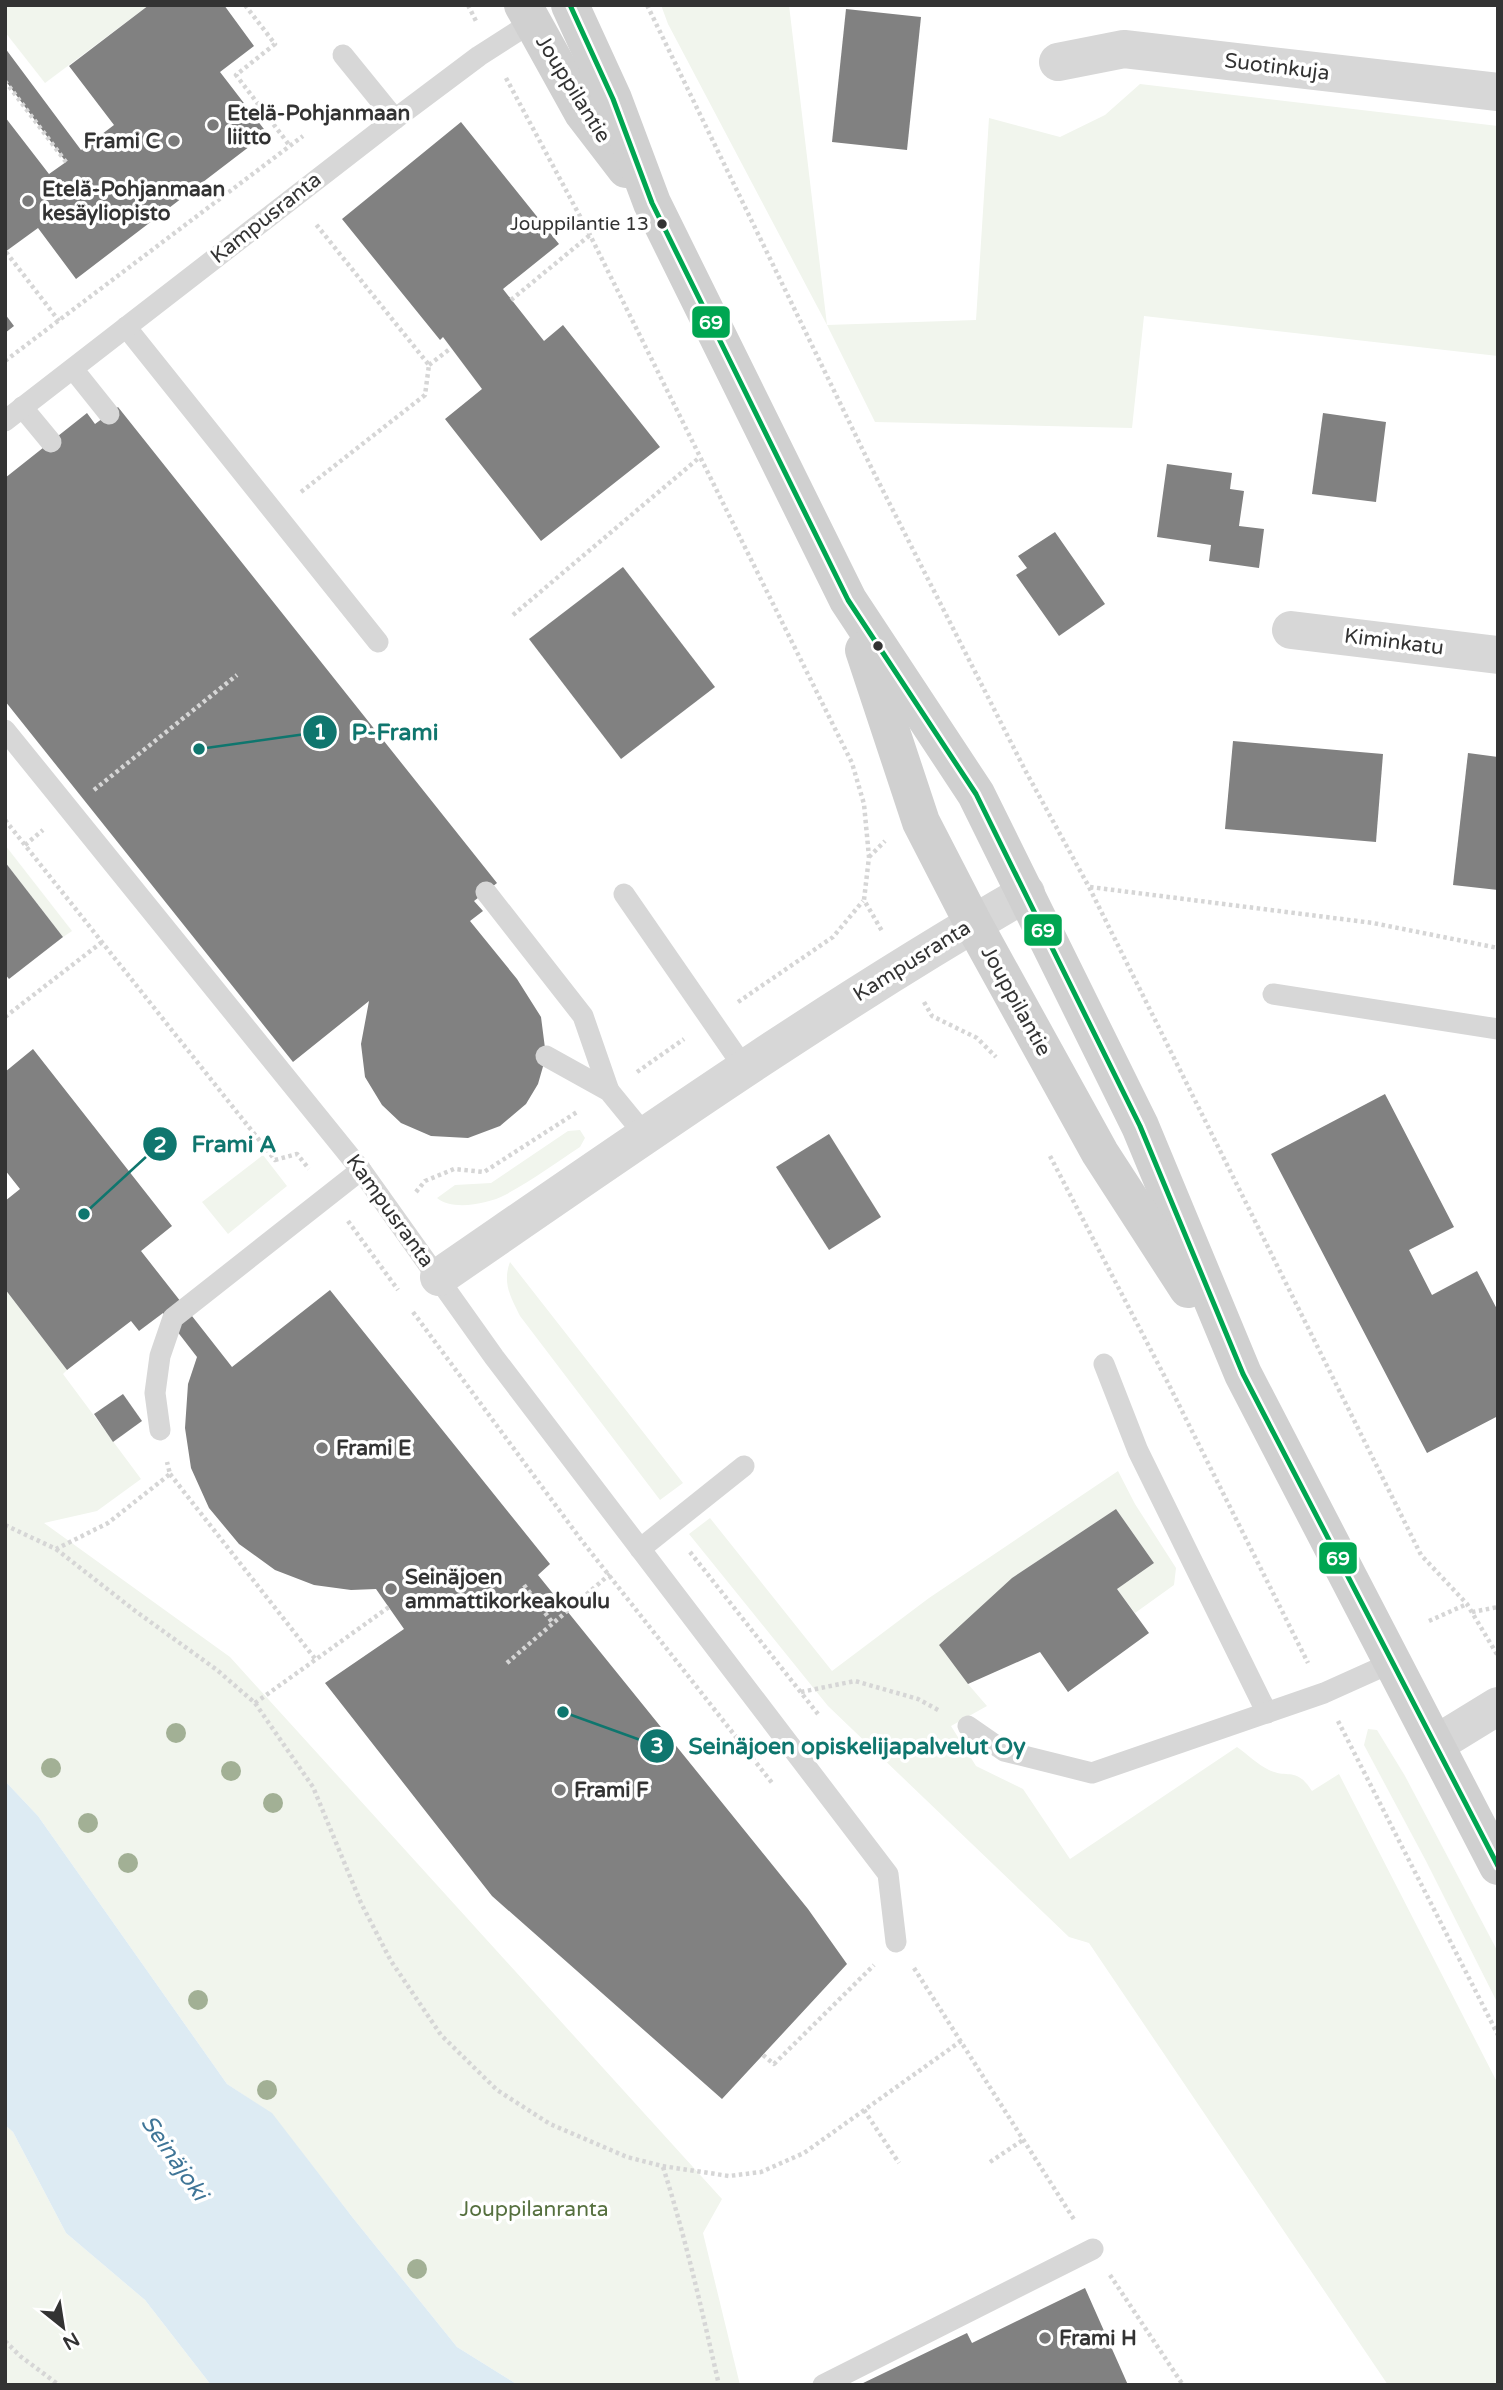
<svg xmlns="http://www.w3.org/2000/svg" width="1503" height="2390" font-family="'Varela Round',sans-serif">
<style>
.green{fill:#f1f5ed}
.water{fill:#ddebf3}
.building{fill:#818181}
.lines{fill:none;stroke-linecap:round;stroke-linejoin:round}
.path{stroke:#d6d6d6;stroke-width:4.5;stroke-dasharray:3.5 3.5;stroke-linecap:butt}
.service{stroke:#d7d7d7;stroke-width:21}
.minor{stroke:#d7d7d7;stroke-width:38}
.tertiary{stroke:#d7d7d7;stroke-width:38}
.secondary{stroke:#d0d0d0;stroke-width:38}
.bus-1-casing{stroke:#fff;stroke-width:10}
.bus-1{stroke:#00a651;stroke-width:5}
.tree{fill:#a2b095}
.poi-dot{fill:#7a7a7a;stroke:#fff;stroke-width:2.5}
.bus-dot{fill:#333;stroke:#fff;stroke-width:2.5}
.labels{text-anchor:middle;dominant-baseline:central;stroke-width:7;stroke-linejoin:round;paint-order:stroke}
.bus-label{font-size:19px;fill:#333;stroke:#fff;text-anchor:end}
.street-label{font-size:21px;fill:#333;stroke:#fff}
.poi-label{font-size:21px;font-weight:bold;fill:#333;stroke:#fff;text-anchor:start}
.park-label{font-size:21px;fill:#56703f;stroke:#fff}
.water-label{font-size:23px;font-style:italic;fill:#3f7597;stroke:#fff}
.leader{fill:none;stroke:#0f766e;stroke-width:2.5}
.callout-dot{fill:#0f766e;stroke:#fff;stroke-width:2.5}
.mark-label{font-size:21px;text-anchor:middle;font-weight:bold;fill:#fff}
.callout-label{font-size:23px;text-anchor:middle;font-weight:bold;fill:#0f766e;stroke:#fff;stroke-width:7;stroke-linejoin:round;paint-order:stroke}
.line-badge{stroke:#fff;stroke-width:2.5}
.badge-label{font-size:19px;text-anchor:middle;font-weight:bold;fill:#fff}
</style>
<rect width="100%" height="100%" fill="#fff"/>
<g class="green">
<path d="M6 5H149L45 83 5 32Z"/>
<path d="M661 5H789L827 325 976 320 989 118 1060 137 1105 115 1140 84 1498 126V356L1144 316 1132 428 875 422 827 325 668 24Z"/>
<path d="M5 845 72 931 63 937 5 862Z"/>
<path d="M580 1130 585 1138 580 1147C556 1163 531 1181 505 1195 488 1204 452 1211 437 1198L455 1185 491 1183 568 1131Z"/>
<path d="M263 1155 287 1186 228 1234 202 1202Z"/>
<path d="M510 1262 683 1483 660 1500 520 1316C511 1298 502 1283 510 1262Z"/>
<path d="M5 1289 67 1370 63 1374 141 1479 97 1511 44 1523 230 1657 722 2199 703 2233 740 2385H518L457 2347 353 2218 272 2114 227 2084 38 1816 5 1781Z"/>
<path d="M1118 1471 1135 1504 1176 1568 1174 1585 1135 1613 1117 1589 1154 1563 1116 1509 1012 1578 968 1684 987 1706 951 1726 976 1766 1023 1789 1070 1859 1237 1747C1247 1754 1258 1765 1269 1770 1288 1779 1296 1766 1312 1791L1339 1774 1498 2084V2385H1388L1089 1943 1069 1937 828 1706 689 1534 710 1518 832 1671 929 1598Z"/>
<path d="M1368 1729 1377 1730 1405 1776 1498 1952V2004L1426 1861 1364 1745Z"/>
<path d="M5 2125 13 2132 66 2233 145 2300 211 2385H5Z"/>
</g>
<path class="water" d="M5 1781 38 1816 227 2084 272 2113 353 2218 457 2347 518 2385H211L145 2300 66 2233 13 2132 5 2125Z"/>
<g class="building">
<path d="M149 5H224L254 46 220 72 267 133 76 279 38 228 5 252V117L49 174 66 162 5 80V48L81 150 114 125 69 66Z"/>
<path d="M846 9 921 17 907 150 832 142Z"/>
<path d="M461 122 559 244 503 289 544 341 563 325 660 447 541 541 445 419 482 389 443 337 440 340 342 219Z"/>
<path d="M5 314 14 326 5 333Z"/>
<path d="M118 407 497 883 474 901 483 911 470 921 517 979 541 1017 546 1056 538 1084 526 1104 500 1126 468 1138 431 1136 401 1123 382 1105 365 1077 361 1044 369 1001 293 1062 5 701V478L87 413 95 424Z"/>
<path d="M1323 413 1386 422 1376 502 1312 494Z"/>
<path d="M1167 464 1232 473 1230 489 1244 491 1239 526 1264 529 1259 568 1209 561 1211 545 1157 537Z"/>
<path d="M1055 532 1105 604 1059 636 1016 575 1027 568 1018 556Z"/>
<path d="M623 567 715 687 621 759 529 639Z"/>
<path d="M1233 741 1383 754 1376 842 1225 829Z"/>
<path d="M1468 753 1498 757V890L1453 885Z"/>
<path d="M5 862 63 937 9 979 5 974Z"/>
<path d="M33 1049 172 1226 141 1251 232 1367 330 1290 550 1564 538 1575 808 1909 847 1964 722 2099 492 1896 325 1683 404 1629 376 1589 351 1590 314 1585 275 1570 239 1544 209 1508 191 1468 185 1428 188 1384 197 1357 163 1313 139 1331 131 1321 67 1370 5 1289V1201L20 1189 5 1170V1072Z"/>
<path d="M1385 1094 1454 1227 1409 1250 1432 1295 1477 1271 1498 1311V1416L1427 1453 1271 1154Z"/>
<path d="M829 1134 881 1217 829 1250 776 1167Z"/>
<path d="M123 1394 142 1421 113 1442 94 1414Z"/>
<path d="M1116 1509 1154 1563 1117 1589 1149 1633 1068 1692 1040 1652 968 1684 939 1645 1012 1578Z"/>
<path d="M1085 2288 1128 2385H859L967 2333 972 2343Z"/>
</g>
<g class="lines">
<g class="path">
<path d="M245 5 275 44 236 75 290 146"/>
<path d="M468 5 476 21"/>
<path d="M647 5 872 469 1025 770 1089 887 1421 1555 1467 1604 1498 1656"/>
<path d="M506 78 590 235 852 763 864 804 869 857 864 900 882 931"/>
<path d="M5 81 66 162"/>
<path d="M6 252 59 321"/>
<path d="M511 300 590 235"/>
<path d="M5 361 303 136"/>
<path d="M429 365 451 348"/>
<path d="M301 492 425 395 429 365 315 223"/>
<path d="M513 615 700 457"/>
<path d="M94 790 237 675"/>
<path d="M5 820 275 1160 297 1154 309 1169"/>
<path d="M25 845 43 830"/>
<path d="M869 857 885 841"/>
<path d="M1090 887 1373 923 1498 948"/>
<path d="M738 1002 833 937 863 901"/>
<path d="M924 1002 932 1016 977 1038 996 1057"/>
<path d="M5 1017 102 942"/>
<path d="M637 1072 684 1039"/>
<path d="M1050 1156 1168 1383 1308 1663"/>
<path d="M416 1192 425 1181 454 1169 484 1172 577 1112"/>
<path d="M348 1221 398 1290"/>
<path d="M413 1312 582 1541 773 1784"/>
<path d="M170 1474 316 1660"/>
<path d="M5 1525 56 1549 108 1523 170 1474 167 1462"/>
<path d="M56 1549 134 1610 217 1670 255 1703 313 1787 361 1903 391 1961 441 2035 497 2090 550 2124 627 2157 662 2166 729 2176 761 2172 804 2153 961 2041"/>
<path d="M690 1552 818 1714"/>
<path d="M524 1585 552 1622"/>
<path d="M1472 1612 1498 1607"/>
<path d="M1429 1621 1467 1604"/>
<path d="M507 1663 610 1574"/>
<path d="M801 1692 855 1681 918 1699 940 1711"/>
<path d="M255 1703 389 1607"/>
<path d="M1338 1721 1498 2035"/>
<path d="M914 1968 1075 2221"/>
<path d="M763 2055 774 2064 874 1965"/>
<path d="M864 2110 899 2163"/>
<path d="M990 2162 1023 2140"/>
<path d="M663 2167C686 2239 702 2311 719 2385"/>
<path d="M1110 2275 1183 2385"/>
<path d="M5 2341 20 2356 59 2385"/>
</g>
<g class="service">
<path d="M343 55 395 119"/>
<path d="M126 327 378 642"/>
<path d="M73 369 109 414"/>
<path d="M22 407 51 442"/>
<path d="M5 421 395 119 479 56 532 22"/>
<path d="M5 730 361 1170 494 1357 888 1874 896 1942"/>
<path d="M486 892 583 1016 609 1091"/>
<path d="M624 894 745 1069"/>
<path d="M1273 994 1498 1029"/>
<path d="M546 1056 609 1091 645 1135"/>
<path d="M1104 1364 1138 1451 1267 1713"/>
<path d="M160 1430 155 1393 160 1356 173 1318 361 1170"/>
<path d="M640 1549 744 1466"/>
<path d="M968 1726 1004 1751 1092 1773 1324 1693 1393 1662"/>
<path d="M823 2385 1093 2249"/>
</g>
<g class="minor">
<path d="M1058 62 1124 49 1498 92"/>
<path d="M1291 630 1498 655"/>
<path d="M439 1277C631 1145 823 1010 1026 893"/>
</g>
<path class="tertiary" d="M1436 1744 1498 1706"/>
<g class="secondary">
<path d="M523 5 583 113 626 169"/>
<path d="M570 5 613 99 652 203 848 600 976 794 1140 1126 1243 1374 1498 1866"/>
<path d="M864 650 921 822 973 923 1100 1153 1188 1289"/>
</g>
<defs>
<path id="bus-1" d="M570 5 613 99 652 203 848 600 976 794 1140 1126 1243 1374 1498 1866"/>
</defs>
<use href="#bus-1" class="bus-1-casing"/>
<use href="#bus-1" class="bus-1"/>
</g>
<g class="tree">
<circle cx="176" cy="1733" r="10"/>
<circle cx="51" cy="1768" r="10"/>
<circle cx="231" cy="1771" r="10"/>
<circle cx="273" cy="1803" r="10"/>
<circle cx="88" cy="1823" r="10"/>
<circle cx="128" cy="1863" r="10"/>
<circle cx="198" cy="2000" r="10"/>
<circle cx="267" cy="2090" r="10"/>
<circle cx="417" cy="2269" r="10"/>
</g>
<g class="poi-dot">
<circle cx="213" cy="125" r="7"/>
<circle cx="174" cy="141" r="7"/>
<circle cx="28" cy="201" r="7"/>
<circle cx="322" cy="1448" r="7"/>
<circle cx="391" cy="1589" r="7"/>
<circle cx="560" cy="1790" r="7"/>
<circle cx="1045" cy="2338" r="7"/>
</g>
<g class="bus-dot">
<circle cx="662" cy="224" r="6"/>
<circle cx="878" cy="646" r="6"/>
</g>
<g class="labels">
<g class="bus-label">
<text x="649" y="224">Jouppilantie 13</text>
</g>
<g class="street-label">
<text transform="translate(1277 67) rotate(7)">Suotinkuja</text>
<text transform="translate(573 89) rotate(58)">Jouppilantie</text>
<text transform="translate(266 218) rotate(-38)">Kampusranta</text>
<text transform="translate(1394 642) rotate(7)">Kiminkatu</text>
<text transform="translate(912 961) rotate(-32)">Kampusranta</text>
<text transform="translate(1016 1001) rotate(61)">Jouppilantie</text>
<text transform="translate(390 1211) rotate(54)">Kampusranta</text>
</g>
<g class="poi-label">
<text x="227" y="113">Etelä-Pohjanmaan<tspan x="227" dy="24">liitto</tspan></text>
<text x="160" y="141" text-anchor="end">Frami C</text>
<text x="42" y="189">Etelä-Pohjanmaan<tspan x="42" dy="24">kesäyliopisto</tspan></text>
<text x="336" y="1448">Frami E</text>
<text x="405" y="1577">Seinäjoen<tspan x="405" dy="24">ammattikorkeakoulu</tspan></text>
<text x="574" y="1790">Frami F</text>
<text x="1059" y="2338">Frami H</text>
</g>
<g class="park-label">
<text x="534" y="2209">Jouppilanranta</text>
</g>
<g class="water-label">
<text transform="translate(174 2158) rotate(55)">Seinäjoki</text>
</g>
</g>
<path class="leader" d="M199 749L320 732M84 1214L160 1144M563 1712L657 1746"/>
<g class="callout-dot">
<circle cx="199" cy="749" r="7"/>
<circle cx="84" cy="1214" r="7"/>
<circle cx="563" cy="1712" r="7"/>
<circle cx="320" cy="732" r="18"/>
<circle cx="160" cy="1144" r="18"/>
<circle cx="657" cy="1746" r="18"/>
</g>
<g class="mark-label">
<text x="320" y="739">1</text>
<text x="160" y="1152">2</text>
<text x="657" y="1753">3</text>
</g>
<g class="callout-label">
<text x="395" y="740">P-Frami</text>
<text x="234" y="1152">Frami A</text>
<text x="857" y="1754">Seinäjoen opiskelijapalvelut Oy</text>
</g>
<g class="line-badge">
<rect x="691" y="305" width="40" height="34" rx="7" fill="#00a651"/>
<rect x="1023" y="913" width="40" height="34" rx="7" fill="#00a651"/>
<rect x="1318" y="1541" width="40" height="34" rx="7" fill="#00a651"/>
</g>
<g class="badge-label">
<text x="711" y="329">69</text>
<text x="1043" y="937">69</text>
<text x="1338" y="1565">69</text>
</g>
<rect width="1503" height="2390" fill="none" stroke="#333333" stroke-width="14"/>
<g transform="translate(63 2327) rotate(150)" stroke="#ffffff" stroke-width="5" paint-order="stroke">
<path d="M0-5L12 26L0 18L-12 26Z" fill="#333333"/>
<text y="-10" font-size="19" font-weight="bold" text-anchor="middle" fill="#333333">N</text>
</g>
</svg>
